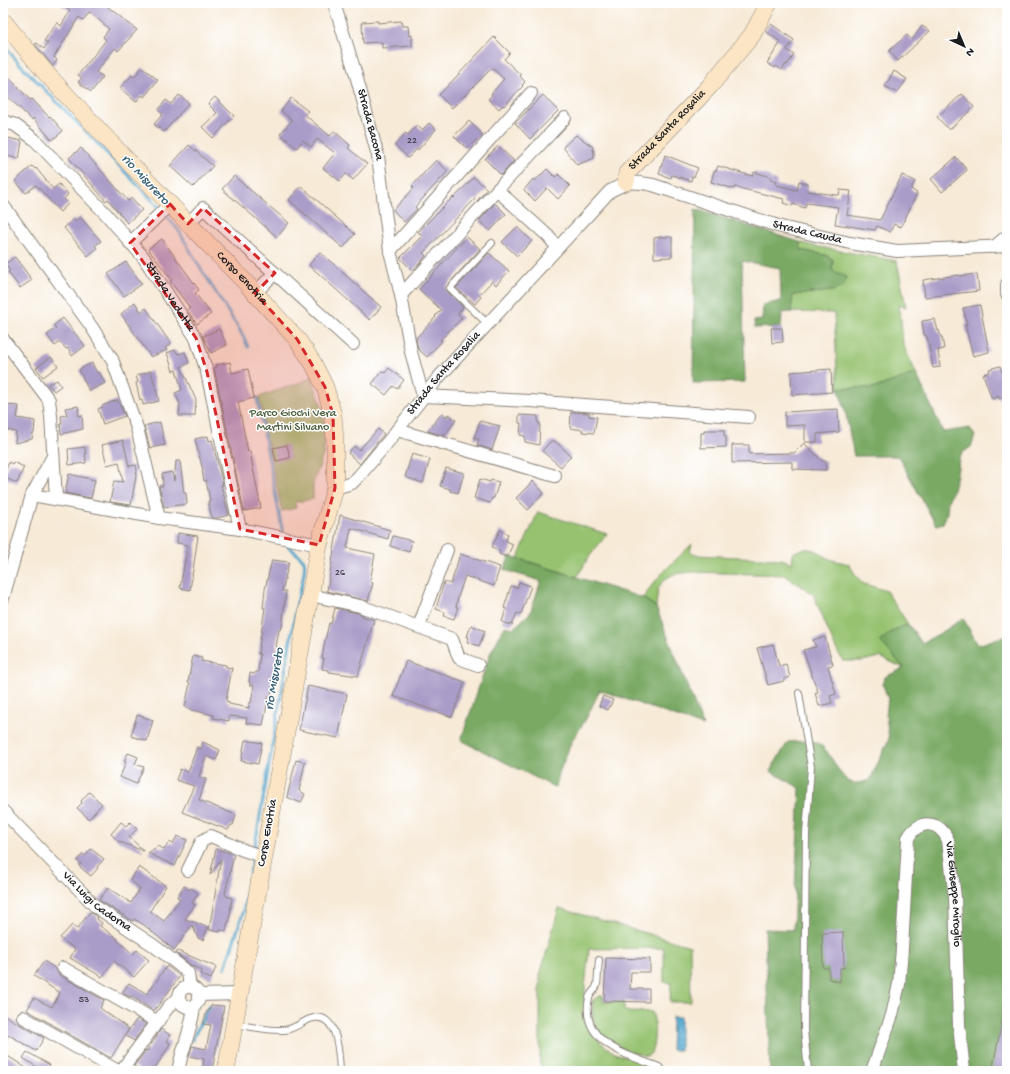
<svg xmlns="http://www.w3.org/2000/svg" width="1010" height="1074" font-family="'Gochi Hand',sans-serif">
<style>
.green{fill:#97c371;stroke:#5a7046}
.forest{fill:#79a963;stroke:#4a6240}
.water{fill:#4fa4cb;stroke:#366074}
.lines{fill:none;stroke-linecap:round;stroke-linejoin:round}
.stream{stroke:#4fa4cb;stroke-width:3}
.building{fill:#aa9cc8}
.lane-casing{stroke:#8a837a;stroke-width:8}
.street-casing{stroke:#8a837a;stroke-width:14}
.secondary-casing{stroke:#8a837a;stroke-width:18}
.lane{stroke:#fff;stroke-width:6}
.street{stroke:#fff;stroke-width:12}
.secondary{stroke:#fce5c4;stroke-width:17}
.marked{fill:#d62828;fill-opacity:0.2;stroke:#d62828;stroke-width:3;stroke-dasharray:8 5;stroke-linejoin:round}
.labels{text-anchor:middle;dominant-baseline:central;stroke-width:3;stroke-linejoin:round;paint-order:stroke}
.number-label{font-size:10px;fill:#403c47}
.street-label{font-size:12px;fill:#1c1c1c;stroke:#fff}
.park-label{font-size:12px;fill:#4d5f3e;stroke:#fff}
.water-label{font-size:13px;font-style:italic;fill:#366074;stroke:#fff}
</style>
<rect width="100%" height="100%" fill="#fff"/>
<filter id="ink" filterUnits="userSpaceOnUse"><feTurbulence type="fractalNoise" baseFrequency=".025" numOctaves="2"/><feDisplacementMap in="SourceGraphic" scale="8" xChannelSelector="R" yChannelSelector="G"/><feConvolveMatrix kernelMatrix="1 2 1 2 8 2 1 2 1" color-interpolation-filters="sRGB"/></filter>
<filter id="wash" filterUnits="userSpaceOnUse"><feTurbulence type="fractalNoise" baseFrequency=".012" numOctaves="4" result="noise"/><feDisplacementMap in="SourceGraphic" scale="16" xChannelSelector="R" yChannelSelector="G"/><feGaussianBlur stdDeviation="0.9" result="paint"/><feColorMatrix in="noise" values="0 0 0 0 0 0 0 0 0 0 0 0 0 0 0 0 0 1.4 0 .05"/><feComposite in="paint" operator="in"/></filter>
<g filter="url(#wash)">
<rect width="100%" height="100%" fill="#f7ead7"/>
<g class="green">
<path d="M800 242 809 245 897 261 906 307 898 305 901 320 903 344 916 373 875 388H838L834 313 791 312 792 295 832 291 846 277 832 270 833 259 825 255 800 250Z"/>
<path d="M312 378 323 410 325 437 324 452 313 484V499L295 502 296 508 282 511 268 443H266L262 415 263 414 259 397Z"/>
<path d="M538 512 607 534 589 557 577 577 518 558Z"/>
<path d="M692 544 690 552 695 555 781 559 792 563 793 553C800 549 810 547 817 551 821 553 824 556 827 558 834 561 842 562 849 564L856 576 864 584 875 587 886 591 908 624 894 630 904 668 880 657 862 661H843L835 647 813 594 785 575 693 572 674 574 665 579 658 588 656 607 643 598C655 578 676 560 692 544Z"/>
<path d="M559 908 690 946 691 1002H670L671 983 664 982V948L589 949C587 980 575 1022 603 1044 607 1047 611 1051 615 1053 627 1058 649 1062 658 1071H544L540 1064V975Z"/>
<path d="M600 996H603V1002H624V1010C631 1015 643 1010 652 1012 656 1018 655 1047 651 1053 650 1055 648 1055 646 1056 616 1048 587 1039 593 1000Z"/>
</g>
<g class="forest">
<path d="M695 209 800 242 801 250 825 255 833 260 832 270 846 277 843 287 832 291 793 295 791 312 782 313 781 327 755 328 754 321 762 320 763 305 781 301 780 268 742 261 745 382 693 383Z"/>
<path d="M916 373 943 432 970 428 975 436 971 447 962 453 959 458 957 475 953 490 948 501 947 513 943 523 936 525 898 456H854L845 410 838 388H875Z"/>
<path d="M510 556 643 598 656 607 703 726 600 690 586 719 572 741 559 773 556 788 461 740 490 654 505 626 514 628 530 613 541 581 504 570Z"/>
<path d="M963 618 978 645 1007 635V1071H770L765 929 793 930 800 788 770 771 788 742C796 742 811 739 819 744 833 752 840 785 857 783 861 783 866 781 870 780L889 739 886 715 888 699 883 685 885 677 904 668 880 641 894 630 908 624 922 643 944 631Z"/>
</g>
<path class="water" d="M672 1017H680V1050H671Z"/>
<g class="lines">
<g class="stream">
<path d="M3 44 18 62 161 209"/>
<path d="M164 213 179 231 198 264 242 334 248 347"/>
<path d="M257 398 283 534"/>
<path d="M254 851 297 603C299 594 307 569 304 561 300 554 290 550 286 543"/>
<path d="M225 968 243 913 253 857"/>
<path d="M192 1040 209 1006"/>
</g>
</g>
<g id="blocks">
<g class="building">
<path d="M59 3H103L137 30 118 51 115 48 96 72 103 77 91 92 78 82 82 78 78 75 106 40 103 37 109 29 90 12 83 20 79 17 54 57 57 60 53 66 35 44 37 43 44 49 48 43 44 41 57 22 61 26 70 11Z"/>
<path d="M378 21V23L401 21 402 26H408L409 36 412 35V46L382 48V42L363 43 362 22Z"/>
<path d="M771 24 794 40 787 50 794 55 787 65 786 64 782 70 776 66 775 68 767 63 781 42 765 31Z"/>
<path d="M922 26 930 31 898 61 889 51 907 35 912 40Z"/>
<path d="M494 37 510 53 504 59 521 75 520 76 525 82 522 85 523 86 504 106 503 105 499 109 488 99 492 95 491 94 504 79 492 68 452 108 439 95Z"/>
<path d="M142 67 158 80 144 97 142 95 136 102 120 88 132 75 134 77Z"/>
<path d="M3 71 30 100 32 99 49 117 50 116 63 131 52 140 33 118 32 120 3 92Z"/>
<path d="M894 71 907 79 897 93 885 86Z"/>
<path d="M962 94 974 107 949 130 937 117Z"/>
<path d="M179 95 189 103 164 132 154 124 163 114 158 110 166 100 171 104Z"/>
<path d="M543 95 558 111 530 139 515 123Z"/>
<path d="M215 97 234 116 213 138 202 127 217 113 208 104Z"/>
<path d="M291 98 308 111 305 115 330 136 334 131 350 145 348 148 367 164 353 180 346 174 340 181 323 168 335 153 317 139 311 147 303 140 297 148 280 134 292 120 281 111Z"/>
<path d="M469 121 482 134 467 149 454 136Z"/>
<path d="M429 123 436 129 418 150 417 149 408 158 395 145 406 133 408 135 417 125 422 130Z"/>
<path d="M576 135 592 146 594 153V158L577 165 563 147Z"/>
<path d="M3 137 22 141 19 159 3 155Z"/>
<path d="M189 145 213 166 193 187 170 166Z"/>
<path d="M498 146 514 161 501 175 485 159Z"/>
<path d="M81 148 128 201 132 198 142 210 127 223 108 199 106 201 69 158Z"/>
<path d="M665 155 698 168 694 177 692 176 691 181 672 175 671 178 659 174Z"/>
<path d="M956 157 967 170 942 192 931 179Z"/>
<path d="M436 160 448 171 415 207 417 209 404 222 393 210 414 188 412 186Z"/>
<path d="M32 166 35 169 36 168 53 189 59 184 68 194 64 199 68 204 60 212 36 185 26 193 15 181Z"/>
<path d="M718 166 752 176 754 172 771 177 770 179 777 181 776 185 797 190 799 181 808 184 807 191 836 195H839L840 190 851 191 847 215 880 220 902 175 915 181 911 189 917 193 901 227 894 224 890 232 877 226 875 230 835 224 838 207 806 203 805 208 793 204 792 206 783 203 784 199 735 187 734 189 711 182 714 171H716Z"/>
<path d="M547 169 555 177 558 174 570 186 558 199 547 188 535 201 524 190 533 179 535 181Z"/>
<path d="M234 176 289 223 277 237 222 189Z"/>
<path d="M474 177 487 189 477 201 475 199 423 253 426 256 413 271 400 258 422 236 418 232 453 197 454 198Z"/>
<path d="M301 186 355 234 343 248 289 200Z"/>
<path d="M495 203 506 214 490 231 479 221Z"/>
<path d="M80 217 101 241 95 246 97 248 88 256 64 228 74 219 75 221Z"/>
<path d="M517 227 532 241 517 256 502 242Z"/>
<path d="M467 237 480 249 446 287 447 291 463 307 458 314 462 318 440 340 442 341 427 357 418 349 416 338 436 317 435 316 441 310 419 289Z"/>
<path d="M659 237H672V257L654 258V238Z"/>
<path d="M162 239 199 290 195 293 211 314 197 324 187 310 190 308 170 281 172 280 148 249Z"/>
<path d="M320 252 381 307 370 320 309 265Z"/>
<path d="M489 253 509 271 496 285 492 281 479 295 481 297 475 304 456 288Z"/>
<path d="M15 257 32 280 20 288 8 272 10 271 5 264Z"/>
<path d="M126 262 142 284 124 296 108 274Z"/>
<path d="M977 274 979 291 925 297 923 280 959 275V276Z"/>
<path d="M135 302 141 312 146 308 171 344 165 348 167 350 151 357 121 314Z"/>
<path d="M980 305 989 352 973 356 965 325 967 324 963 308Z"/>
<path d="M63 318 85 346 72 356 68 348 66 349 60 342 55 346 47 335 56 328 54 325Z"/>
<path d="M935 319 938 331 939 330 941 337H942L944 349 938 350 940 367 933 368 928 340 926 335H924L922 321Z"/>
<path d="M771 328H782L783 342 772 343Z"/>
<path d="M219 329 227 345 211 353 203 336Z"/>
<path d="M175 350 178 354 185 352 189 363 181 367 196 400 195 416H179L180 404 175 393 182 390 176 370 173 371 167 353Z"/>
<path d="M51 357 58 366 43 377 36 368Z"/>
<path d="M230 362 232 373 248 369 254 398 238 402 248 452 250 451 253 468 261 508 244 511 214 368 217 367 216 365Z"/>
<path d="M92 363 97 373 99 372 105 383 89 391 79 370 81 369V368Z"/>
<path d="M1000 366 1004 377 1007 376V396L999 399V396L992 399 983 374 990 372 989 369Z"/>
<path d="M389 368 404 380 397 389 393 386 386 395 372 384 382 371 385 373Z"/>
<path d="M831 369 832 392 792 395 791 372Z"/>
<path d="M151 371 159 401 143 405 142 400H140L136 383 138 382 136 376Z"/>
<path d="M57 380 61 386 54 391 48 384Z"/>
<path d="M117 400 125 416 103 424 98 409 103 407 102 406Z"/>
<path d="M5 405 19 406 17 418 35 421 34 433H33L32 439 15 443 16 432 3 429V406L5 407Z"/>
<path d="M78 406 79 416 82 415 83 429 61 434 60 424H62L61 416 67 415 65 408Z"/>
<path d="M838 409 839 432 817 434V442H805V425L785 426V412Z"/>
<path d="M571 412 589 413V416L597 417 594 433 582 432 583 430 570 428Z"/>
<path d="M442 413 447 417 448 414 456 420 444 436 428 431Z"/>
<path d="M519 415 538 416V423H540L539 445 525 442V436L520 435 521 423H519Z"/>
<path d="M480 421 500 426 492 450 477 445 479 439 474 438Z"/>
<path d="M160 422 165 445 150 448 144 426Z"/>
<path d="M378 429 384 434 360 464 348 453 354 446 359 450Z"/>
<path d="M704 430H724V436H726V447L701 448V433H704Z"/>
<path d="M208 436 209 441 212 440 223 485H221L229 515 217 518H212L208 501H210L206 480 204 481 202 470H203L195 439Z"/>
<path d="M123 440 129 466 136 465 137 470 131 505 110 502 114 481 123 482 119 462 107 465 102 445Z"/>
<path d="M551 441H555L571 456 561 467 542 451Z"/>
<path d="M804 443 822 461H826V470L792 469V462L732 463V445H749V454L794 453Z"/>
<path d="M287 445 290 458 276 461 273 448Z"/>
<path d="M85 447 86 463 69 465 68 449Z"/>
<path d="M412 454 430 459 423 483 405 477Z"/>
<path d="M176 461H180L184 493H186L187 504 164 507 159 486H163L162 474 172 472 174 481Z"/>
<path d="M9 462 12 464 13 462 24 467 17 483 3 477Z"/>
<path d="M446 468 464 473 458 493 450 491V489L440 486Z"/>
<path d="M69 474 95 480 91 498 65 493Z"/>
<path d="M480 479 490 482 491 480 499 482 494 498H492L490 503 474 498Z"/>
<path d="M533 481 544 493 528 510 516 498Z"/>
<path d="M340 515 390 530 388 539 351 528 347 548 375 554 370 582 373 583 368 601 327 591Z"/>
<path d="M500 530 508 534 506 541 513 544 507 557 499 554 500 551 492 547Z"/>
<path d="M178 533 198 536 190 590 180 588 188 545 177 543Z"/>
<path d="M393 536 412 541 409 552 390 546Z"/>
<path d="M460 554 500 567 494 586 465 576 458 597 456 607H458L454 619 444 616 445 612 436 609 444 582 451 584Z"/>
<path d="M272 560 289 562 282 591H286L282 627H281L280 630H279L276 647H278L271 696 269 695 263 725 246 723 247 718 229 716V721L213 718 214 715 191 710V709L185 707 190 683 188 682 193 656 202 658 201 661 226 665V667L232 668 226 701 229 702V704L249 708V703H251L254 685H250V682H249L250 673 254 674 256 672H258L260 654H258L265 608H263L265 589Z"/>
<path d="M519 582 531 586 521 614 517 613 512 625 502 622 506 609 504 608 511 586 517 588Z"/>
<path d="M335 608 358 613 363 615 362 616 374 620 358 676 329 672V670L322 669 324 658H322L325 641 329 623 331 624Z"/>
<path d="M471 625 485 631 479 646 467 642 469 637H467Z"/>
<path d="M825 637 833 665 828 666 836 694 830 696 832 703 819 706 815 693 818 692 803 650 816 647 813 640Z"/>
<path d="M773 644 779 666 786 664 790 677 784 679V681L768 685 757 648Z"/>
<path d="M406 661 465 682 452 717 393 696Z"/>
<path d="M308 686 347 694 338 738 299 730Z"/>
<path d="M603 696 613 700 608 710 599 706Z"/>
<path d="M137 715 153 720 147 741 131 736Z"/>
<path d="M245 740 262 743 258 764 241 761Z"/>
<path d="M203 742 220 750 216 760 206 756 199 777 206 779 199 800 236 815 233 825H231L228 830 182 812 194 786 176 780 180 769 188 772 197 747 201 749Z"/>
<path d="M128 753 138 757 135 764 144 767 136 784 120 777 126 762 124 761Z"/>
<path d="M296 760 305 762 299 791 305 794 301 803 287 797Z"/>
<path d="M89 792 102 804 89 819 77 808 82 803 81 801Z"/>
<path d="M121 822 126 826 130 822 137 829 129 837 143 850V851L118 841 111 834Z"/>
<path d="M177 836 187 840 175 866 148 853 158 846 164 849 169 842 173 844Z"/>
<path d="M91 849 104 859 97 867 98 868 91 876 79 866 81 864 77 861 83 854 85 856Z"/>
<path d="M216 849 234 854 225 894 226 895V896L232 898 229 922H228L226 931 220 930V932L209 930 221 859 210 875Z"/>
<path d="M139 867 166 886 150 911 164 921 180 899 177 897 184 886 189 890 191 888 198 893 192 903 195 905 185 919 208 927 203 940 198 938 192 925 174 950 144 925 134 919 133 921 99 900 108 888 131 903 140 888 130 880Z"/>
<path d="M90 912 98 917 97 919 102 923 100 926 118 939 117 940 133 954 137 950 149 960 134 977 114 961 102 977 70 958 75 949 60 938 72 925 77 929Z"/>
<path d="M843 932 844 968H840V982L829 979V968H823L822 933Z"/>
<path d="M178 951 216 967 211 979 200 974 202 970 192 966 176 953Z"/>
<path d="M606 958 650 959V972H631L630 989H649V1002L604 1001Z"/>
<path d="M44 961 56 969 59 975 104 1000 100 1008 129 1029 111 1058 27 1010 34 998 52 1007 60 993 34 976Z"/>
<path d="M167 966 180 976 154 1011 131 996 130 997 122 993 129 983 147 994Z"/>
<path d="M211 1005 224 1006 212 1071H202L204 1059 189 1056 192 1046 206 1049 211 1025 203 1024 207 1011H209Z"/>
<path d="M3 1014 19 1024 44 1038 36 1051 9 1035 3 1043Z"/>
<path d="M1003 1016H1007V1071H992Z"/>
<path d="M137 1019 146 1024 134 1041 125 1035Z"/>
<path d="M161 1029 170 1035 166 1041 170 1043 168 1048 153 1071H141L134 1066 146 1050 147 1051Z"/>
<path d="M27 1052 50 1065 47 1071H43L23 1058Z"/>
<path d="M3 1053 31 1071H3Z"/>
</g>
</g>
</g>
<g filter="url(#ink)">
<use href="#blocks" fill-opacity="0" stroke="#8a837a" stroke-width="1"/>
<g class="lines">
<defs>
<g id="lane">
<path d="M488 324 450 288 492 243"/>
<path d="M799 693 811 767 806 834 804 1030 808 1071"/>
<path d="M599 960C598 968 598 977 597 985 596 990 590 993 589 998 579 1043 628 1055 659 1067L663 1071"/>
<path d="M236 1024C252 1027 269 1031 285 1030 294 1029 302 1022 310 1019 338 1009 339 1054 340 1071"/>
</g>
<g id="street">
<path id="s1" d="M334 3 356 75 378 156 390 251 401 295 411 352 423 396 530 401 749 417"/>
<path id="s2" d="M3 121 15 125 34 139 106 214 144 258 196 338 207 372 240 529"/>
<path d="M497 190 548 236 557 247"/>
<path d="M3 205 91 326 112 359 137 428 159 518"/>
<path d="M188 224 203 208 353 344"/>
<path d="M130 243 170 204"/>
<path d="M994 247 1007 236"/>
<path d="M390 251 531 93"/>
<path d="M1007 284V294"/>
<path d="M255 293 275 273"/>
<path d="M401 295 497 190 565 118"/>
<path d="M3 339 49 400 51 416 56 499"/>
<path d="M397 430 555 476"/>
<path id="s3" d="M335 488 352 483 359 476 387 443 438 378 610 191C629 181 631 181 653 185L781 227 850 243 897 251 1007 246"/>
<path d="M32 495 159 518 240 529 319 545"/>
<path d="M310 595 360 606 452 639 459 658 478 665"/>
<path d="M3 598 32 495 53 456"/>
<path d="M419 626 447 550"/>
<path id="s4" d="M3 811 96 907 153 945 184 969 188 973 190 987"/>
<path d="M188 870 202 841 211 836 243 850 264 857"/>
<path d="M63 968 158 1022"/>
<circle cx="189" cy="997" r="10"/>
<path d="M199 995 240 994"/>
<path d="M23 1017 118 1071"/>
<path d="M121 1071 169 1006 179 998"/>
<path d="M178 1071C182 1049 192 1028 194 1006"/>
<path id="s5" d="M872 1071 892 1015 899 984 902 949 908 838C919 819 939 820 948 840L955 898 959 1025 964 1071"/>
</g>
<g id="secondary">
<path id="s6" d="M3 21 45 72 123 156 246 283 297 339 313 363 325 387 333 415 335 441V488L319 545 226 1071"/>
<path id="s7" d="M626 182 627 173 709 87 752 35 769 3"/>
</g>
</defs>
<use href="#lane" class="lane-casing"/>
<use href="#street" class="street-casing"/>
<use href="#secondary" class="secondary-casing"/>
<use href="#lane" class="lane"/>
<use href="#street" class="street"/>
<use href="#secondary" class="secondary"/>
</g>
</g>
<path class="marked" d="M170 204 188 224 203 208 275 273 255 293 297 339 325 387 333 415 335 488 319 545 240 529 207 372 196 338 130 243Z"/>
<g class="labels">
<g class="number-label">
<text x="412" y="141">22</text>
<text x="340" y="573">26</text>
<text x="84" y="1000">53</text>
</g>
<g class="street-label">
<text stroke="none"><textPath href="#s1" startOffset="127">Strada Bacona</textPath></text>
<text stroke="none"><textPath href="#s7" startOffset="68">Strada Santa Rosalia</textPath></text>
<text stroke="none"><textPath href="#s3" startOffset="614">Strada Cauda</textPath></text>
<text stroke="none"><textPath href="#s6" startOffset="351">Corso Enotria</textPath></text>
<text stroke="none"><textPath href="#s2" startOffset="245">Strada Vedetta</textPath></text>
<text stroke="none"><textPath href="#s3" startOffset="161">Strada Santa Rosalia</textPath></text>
<text transform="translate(268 833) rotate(-80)">Corso Enotria</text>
<text stroke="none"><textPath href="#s5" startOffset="344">Via Giuseppe Miroglio</textPath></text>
<text stroke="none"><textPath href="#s4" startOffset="131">Via Luigi Cadorna</textPath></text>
</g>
<g class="park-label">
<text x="293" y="414">Parco Giochi Vera<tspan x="293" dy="14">Martini Silvano</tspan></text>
</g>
<g class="water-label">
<text transform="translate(145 180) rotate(47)">rio Misureto</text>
<text transform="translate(275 679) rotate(-80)">rio Misureto</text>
</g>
</g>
<rect width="1010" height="1074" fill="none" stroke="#fff" stroke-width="16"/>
<g transform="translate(964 46) rotate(136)" stroke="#ffffff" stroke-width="3" paint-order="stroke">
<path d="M0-3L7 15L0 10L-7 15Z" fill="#1c1c1c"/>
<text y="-6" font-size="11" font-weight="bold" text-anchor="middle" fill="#1c1c1c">N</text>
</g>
</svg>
